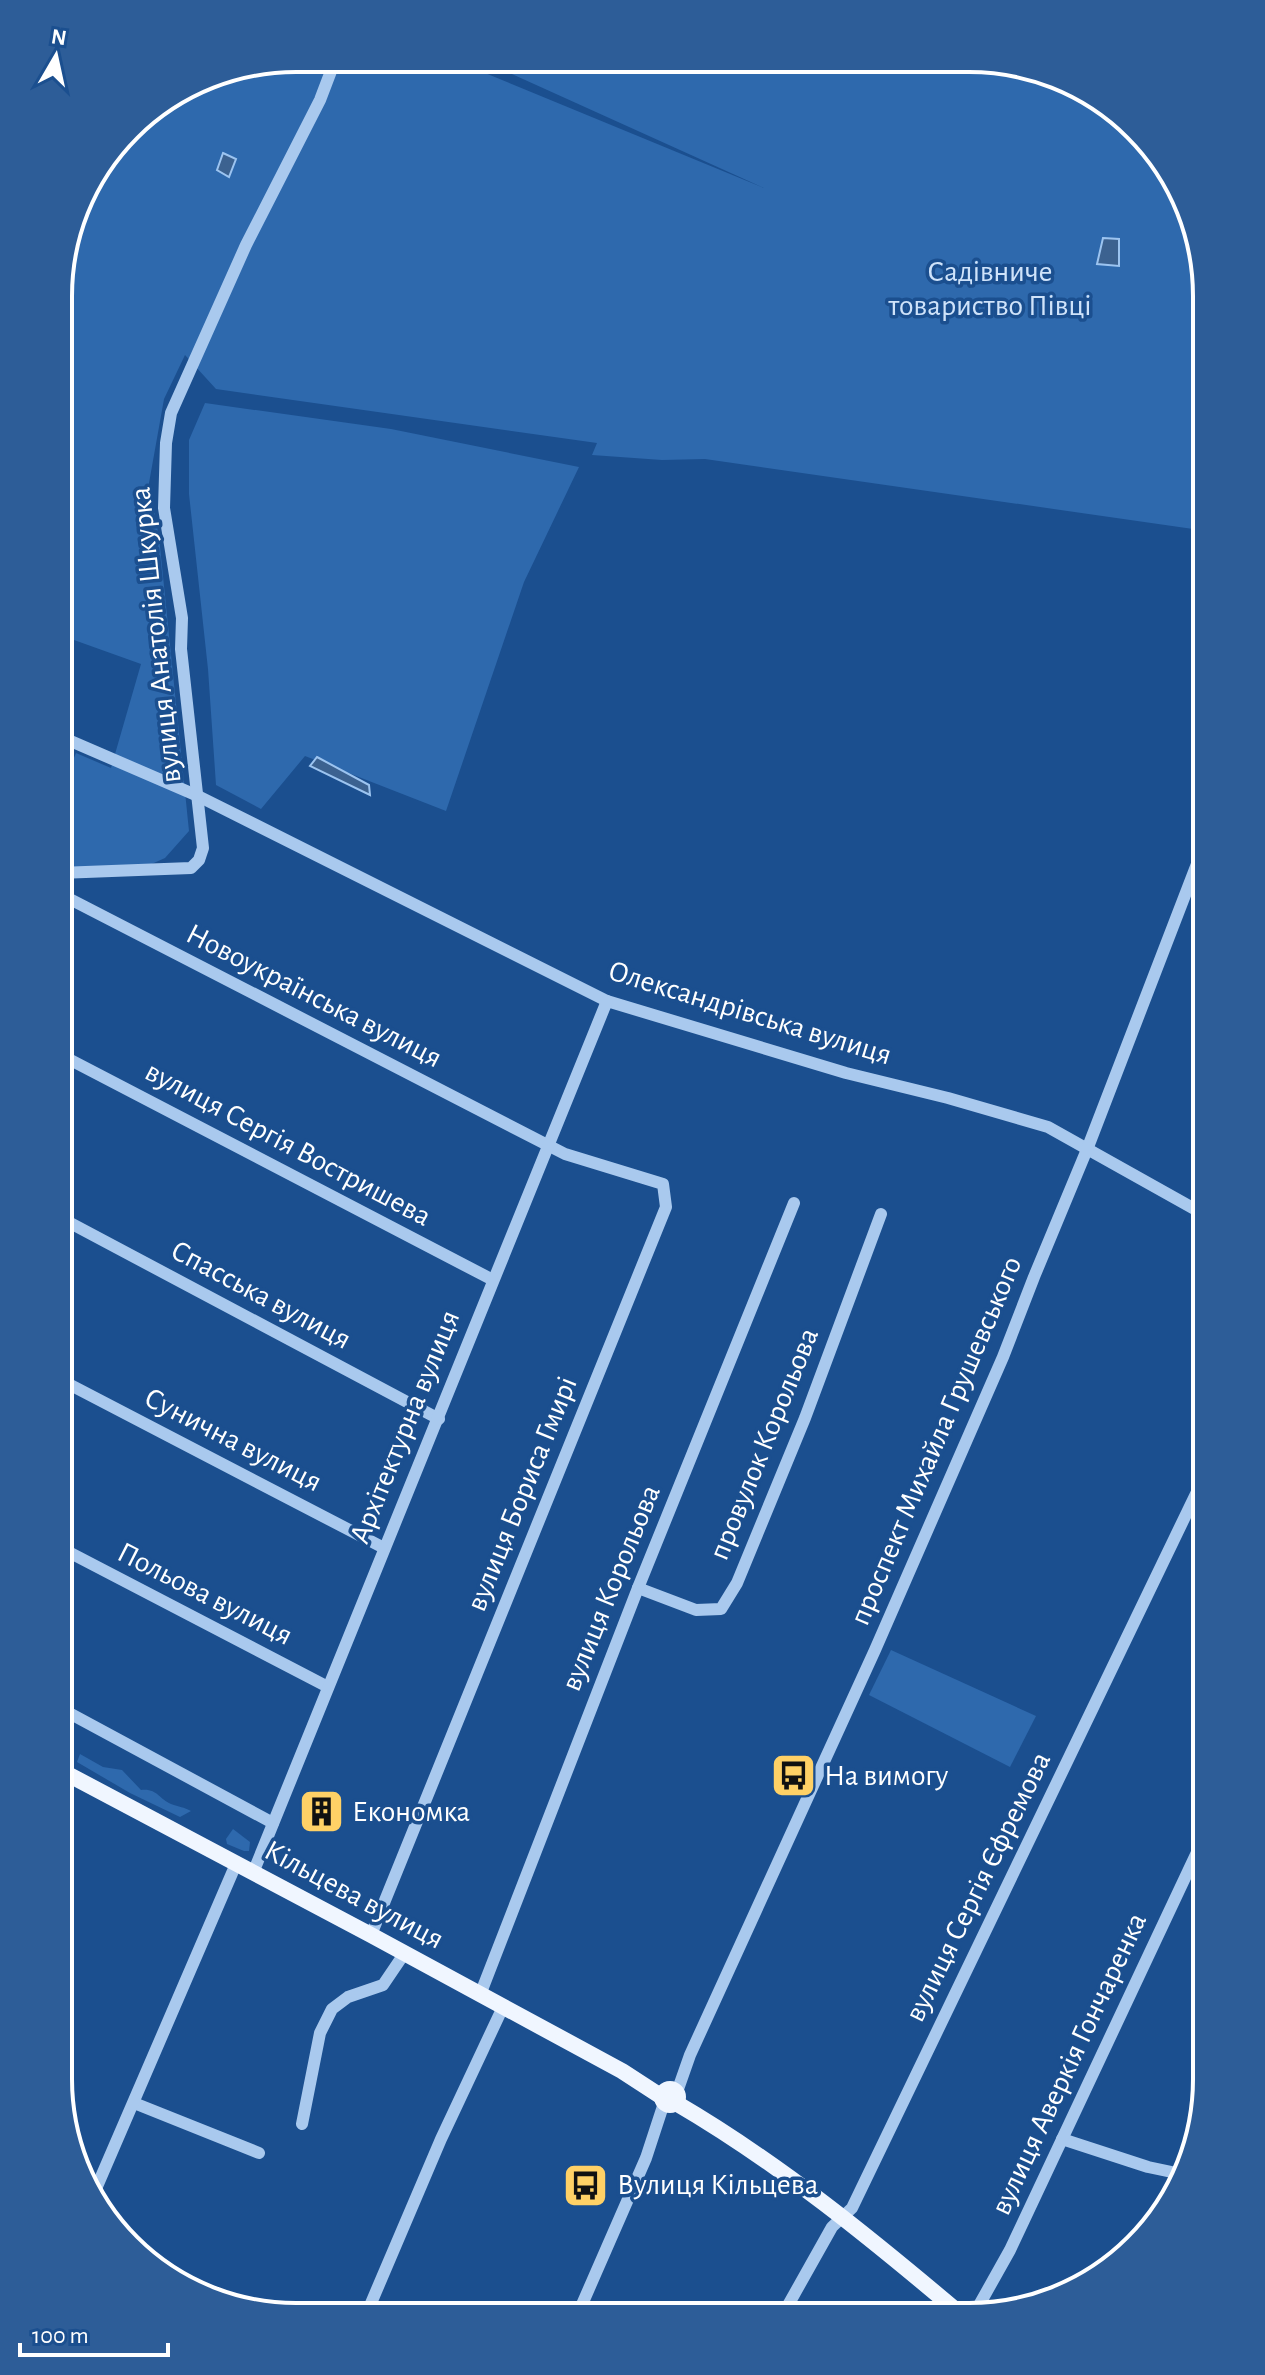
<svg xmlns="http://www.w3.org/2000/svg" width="1265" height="2375" font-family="'Alegreya Sans',sans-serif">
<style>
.green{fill:#2e69ad}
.water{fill:#3c6290;stroke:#9cc4f0;stroke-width:2}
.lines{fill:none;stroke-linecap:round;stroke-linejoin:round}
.minor{stroke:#a9c9ee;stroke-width:12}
.major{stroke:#f0f6ff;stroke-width:16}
.labels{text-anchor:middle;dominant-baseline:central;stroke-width:7;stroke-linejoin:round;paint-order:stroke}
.park-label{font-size:30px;fill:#cfe3fa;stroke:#1b4f8f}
.street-label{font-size:30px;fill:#fff;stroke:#1b4f8f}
.poi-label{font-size:30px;fill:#fff;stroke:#1b4f8f;text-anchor:start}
.rim{fill:none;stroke:#fff;stroke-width:4}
</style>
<rect width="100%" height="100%" fill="#1b4f8f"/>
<g class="green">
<path d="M296 58 451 59 764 188 479 59 1015 62 1126 117 1194 220 1207 296V531L705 459 662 460 592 455 597 443 216 389 185 355 164 399 149 483 159 537 189 831 165 858 147 866 59 868V794L76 753 111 768 141 664 60 635V266L83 190 139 117 205 76Z"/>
<path d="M205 403 391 429 579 467 524 582 446 811 305 756 261 809 216 785 208 669 189 494V440Z"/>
<path d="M891 1650 1036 1716 1010 1767 869 1695Z"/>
<path d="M80 1754 103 1767 122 1770 141 1790C157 1788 159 1799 171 1804 179 1807 184 1807 191 1811L180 1817 130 1793 77 1762Z"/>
<path d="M233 1829 250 1842 249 1851H244L227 1844 226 1839Z"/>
</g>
<g class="water">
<path d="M223 153 236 159 229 177 217 170Z"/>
<path d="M1103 238 1119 239V266L1097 264Z"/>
<path d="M317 757 369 785 370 795 310 766Z"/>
</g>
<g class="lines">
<g class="minor">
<path d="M59 736 198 796 607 1001 846 1073 948 1098 1048 1127 1207 1216"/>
<path d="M59 873 191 868 199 860 203 848 181 649 182 618 164 508 166 443 171 413 246 245 320 100 336 58"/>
<path d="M59 891 64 896 565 1154 663 1184 666 1207 371 1935"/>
<path d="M59 1054 493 1280"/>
<path d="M59 1217 439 1419"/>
<path d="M59 1379 384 1548"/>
<path d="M59 1547 328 1687"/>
<path d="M638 1588 696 1610 721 1609 737 1583 805 1418 881 1214"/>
<path d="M58 1707 273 1823"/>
<path d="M58 1799 68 1774"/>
<path d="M253 1873C373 1583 487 1291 607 1001"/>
<path d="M480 1995 638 1588 794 1203"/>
<path d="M677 2092 690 2055 875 1650 1003 1357 1034 1277 1088 1147 1207 838"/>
<path d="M134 2103 259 2153"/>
<path d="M302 2124 320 2033 332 2009 348 1997 383 1985 404 1954"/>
<path d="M1062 2139 1148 2167 1186 2175"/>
<path d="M95 2191 236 1864"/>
<path d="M366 2315 441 2139 503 2007"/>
<path d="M577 2316 646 2158 664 2103"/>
<path d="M782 2316 832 2227 852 2208 1207 1471"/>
<path d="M973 2316 1010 2250 1207 1831"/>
</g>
<g class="major">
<path d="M58 1769 371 1935 622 2071 662 2097"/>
<circle cx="670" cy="2097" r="8"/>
<path d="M676 2103C779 2163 873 2240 964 2317"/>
</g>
</g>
<defs>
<symbol id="bus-square" viewBox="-11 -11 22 22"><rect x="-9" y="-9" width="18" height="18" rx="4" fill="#ffd166" stroke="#1b4f8f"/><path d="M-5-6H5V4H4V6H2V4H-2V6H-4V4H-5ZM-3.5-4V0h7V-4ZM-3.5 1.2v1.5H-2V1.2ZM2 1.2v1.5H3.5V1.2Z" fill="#111"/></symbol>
<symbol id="building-square" viewBox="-11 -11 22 22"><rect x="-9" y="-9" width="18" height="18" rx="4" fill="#ffd166" stroke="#1b4f8f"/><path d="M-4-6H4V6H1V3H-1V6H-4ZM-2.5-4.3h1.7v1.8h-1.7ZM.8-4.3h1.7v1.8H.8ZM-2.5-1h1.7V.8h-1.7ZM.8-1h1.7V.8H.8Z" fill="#111"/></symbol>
</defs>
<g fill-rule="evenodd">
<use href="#bus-square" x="768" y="1750" width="51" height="51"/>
<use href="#building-square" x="296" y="1786" width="51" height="51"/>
<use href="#bus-square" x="560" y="2160" width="51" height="51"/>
</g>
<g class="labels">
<g class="park-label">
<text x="990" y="272">Садівниче<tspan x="990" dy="34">товариство Півці</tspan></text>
</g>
<g class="street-label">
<text transform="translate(156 635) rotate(-96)">вулиця Анатолія Шкурка</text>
<text transform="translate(314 996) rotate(27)">Новоукраїнська вулиця</text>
<text transform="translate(750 1013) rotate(17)">Олександрівська вулиця</text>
<text transform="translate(288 1144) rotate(28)">вулиця Сергія Востришева</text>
<text transform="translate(261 1295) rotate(28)">Спасська вулиця</text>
<text transform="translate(405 1427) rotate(-68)">Архітектурна вулиця</text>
<text transform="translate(233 1440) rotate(27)">Сунична вулиця</text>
<text transform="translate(936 1441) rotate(-67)">проспект Михайла Грушевського</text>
<text transform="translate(764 1444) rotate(-68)">провулок Корольова</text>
<text transform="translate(522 1494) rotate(-68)">вулиця Бориса Гмирі</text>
<text transform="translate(611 1588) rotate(-68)">вулиця Корольова</text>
<text transform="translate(205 1594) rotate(27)">Польова вулиця</text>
<text transform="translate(978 1887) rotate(-64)">вулиця Сергія Єфремова</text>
<text transform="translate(354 1895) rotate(28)">Кільцева вулиця</text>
<text transform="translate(1069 2064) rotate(-65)">вулиця Аверкія Гончаренка</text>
</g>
<g class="poi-label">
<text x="824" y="1776">На вимогу</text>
<text x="352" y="1812">Економка</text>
<text x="617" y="2185">Вулиця Кільцева</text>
</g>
</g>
<path d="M0 0H1265V2375H0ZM296 72H969A224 224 0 0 1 1193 296V2079A224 224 0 0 1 969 2303H296A224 224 0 0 1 72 2079V296A224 224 0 0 1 296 72Z" fill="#2d5d98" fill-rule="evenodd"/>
<path class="rim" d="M296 72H969A224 224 0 0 1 1193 296V2079A224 224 0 0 1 969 2303H296A224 224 0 0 1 72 2079V296A224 224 0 0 1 296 72Z"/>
<g transform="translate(56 56) rotate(9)" stroke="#1b4f8f" stroke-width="6" paint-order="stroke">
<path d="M0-6L14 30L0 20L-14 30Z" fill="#ffffff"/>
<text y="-12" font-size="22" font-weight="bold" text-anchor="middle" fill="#ffffff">N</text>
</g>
<path d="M20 2343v12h148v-12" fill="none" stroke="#ffffff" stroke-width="4"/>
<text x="32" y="2343" font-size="24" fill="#ffffff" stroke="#1b4f8f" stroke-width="6" paint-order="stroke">100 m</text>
</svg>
